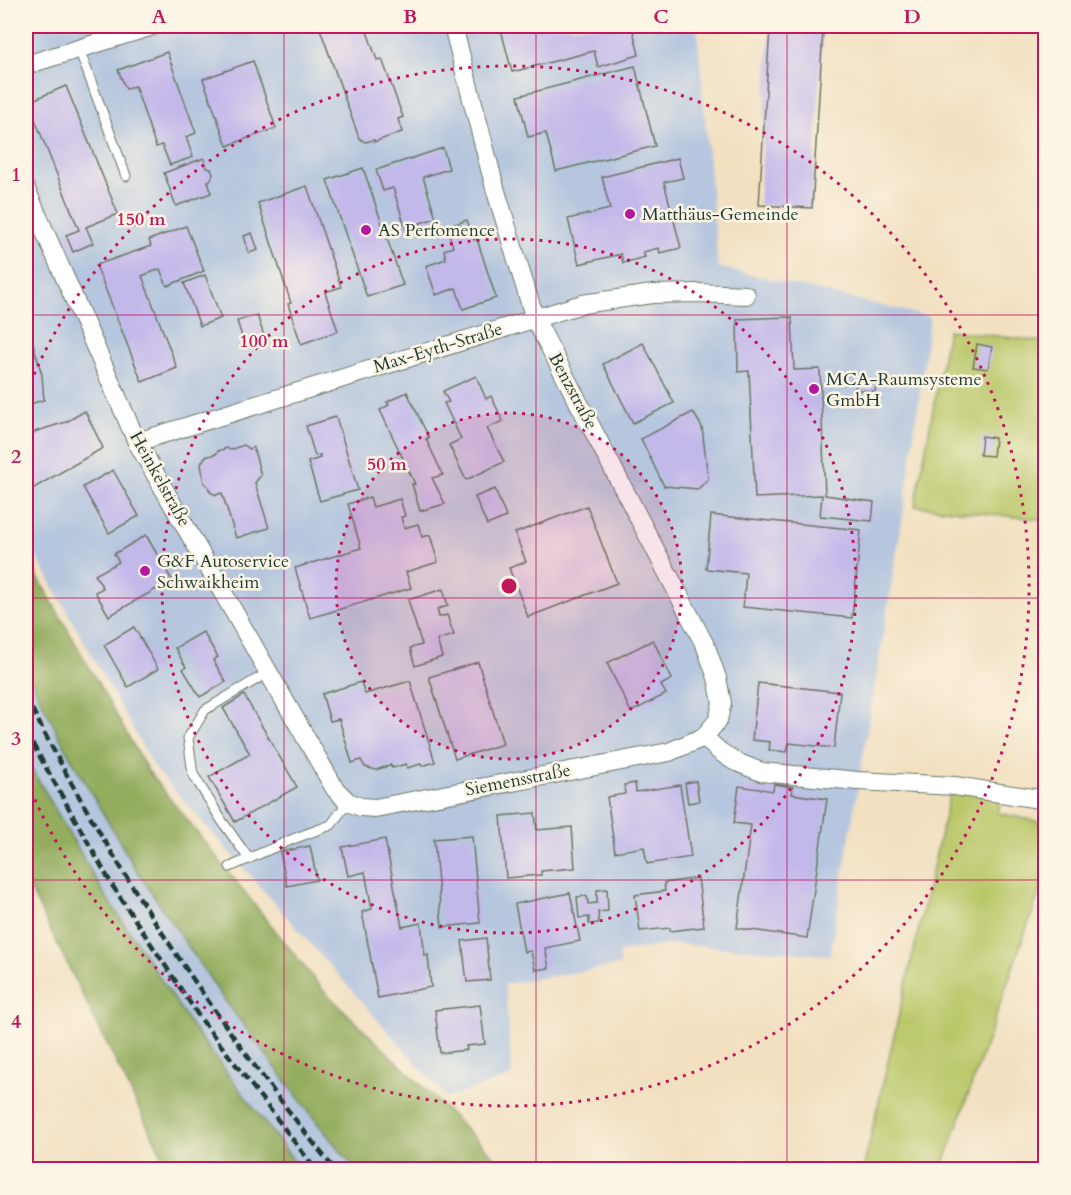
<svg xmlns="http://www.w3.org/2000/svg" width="1071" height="1195" font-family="Cardo,serif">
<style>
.industrial{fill:#b6c6de}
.green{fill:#bac769;stroke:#6c824e;stroke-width:1.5}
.forest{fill:#93ac5d;stroke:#597448;stroke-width:1.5}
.building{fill:#c3b8ea}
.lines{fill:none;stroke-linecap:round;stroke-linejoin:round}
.lane-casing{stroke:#697665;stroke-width:11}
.street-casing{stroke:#697665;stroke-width:20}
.lane{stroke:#fff;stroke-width:9}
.street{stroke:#fff;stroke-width:18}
.rail{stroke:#1f3d34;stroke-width:4.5;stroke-dasharray:9 4.5;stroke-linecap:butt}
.grid{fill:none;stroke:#c2185b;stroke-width:1.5;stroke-opacity:0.55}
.ring{fill:none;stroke:#c2185b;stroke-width:3;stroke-dasharray:3 6}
.poi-dot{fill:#b5179e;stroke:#fcf5e5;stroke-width:2}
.labels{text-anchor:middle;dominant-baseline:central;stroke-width:5;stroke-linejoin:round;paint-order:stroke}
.poi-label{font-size:18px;fill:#1f3d34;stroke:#fcf5e5;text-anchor:start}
.street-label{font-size:18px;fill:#1f3d34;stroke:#fcf5e5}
.centre{fill:#c2185b;stroke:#fcf5e5;stroke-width:3}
.ring-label{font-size:18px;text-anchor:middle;font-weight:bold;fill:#c2185b;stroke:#fcf5e5;stroke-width:5;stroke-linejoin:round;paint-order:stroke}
.neatline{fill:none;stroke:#c2185b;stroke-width:2}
.grid-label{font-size:20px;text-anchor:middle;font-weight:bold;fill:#c2185b}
</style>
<rect width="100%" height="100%" fill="#fcf5e5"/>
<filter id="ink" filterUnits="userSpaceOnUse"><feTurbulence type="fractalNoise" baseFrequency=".0167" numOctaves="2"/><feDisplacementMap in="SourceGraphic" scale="12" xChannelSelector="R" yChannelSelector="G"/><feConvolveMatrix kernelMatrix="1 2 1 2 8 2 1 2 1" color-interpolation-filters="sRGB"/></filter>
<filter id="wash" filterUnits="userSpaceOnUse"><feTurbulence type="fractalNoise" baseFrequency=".008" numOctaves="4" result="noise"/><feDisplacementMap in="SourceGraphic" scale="24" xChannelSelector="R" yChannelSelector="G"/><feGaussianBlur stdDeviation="1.35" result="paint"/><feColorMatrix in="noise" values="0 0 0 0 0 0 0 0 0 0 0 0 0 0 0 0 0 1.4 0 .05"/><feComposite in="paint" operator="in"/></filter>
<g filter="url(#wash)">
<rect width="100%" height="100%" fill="#f2e0c1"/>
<g class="industrial">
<path d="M26 26H697L718 267 930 317 904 509 830 955 674 944 619 952 620 965 505 984 512 1076 447 1098 154 767 26 538Z"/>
<path d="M26 670 65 748 135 868 223 999 316 1121 355 1169H300L193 1028 103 892 26 759Z"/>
</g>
<g class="green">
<path d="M948 330 1045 342V520L915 506Z"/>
<path d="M951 789 1001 797 998 813 1045 823V876L942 1169 863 1170Z"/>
</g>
<g class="forest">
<path d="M26 556 148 771 322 989 507 1169H355L316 1121 223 998 135 868 65 748 26 670Z"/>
<path d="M26 759 103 892 193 1028 300 1169H169L26 881Z"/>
</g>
<g id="blocks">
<g class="building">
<path d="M319 26H365L377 60 382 59 403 117 398 119 402 132 374 142V140L365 142 359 138Z"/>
<path d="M500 26H632L639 55 598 67 594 51 512 72Z"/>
<path d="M770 27 823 31 812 208 759 205Z"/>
<path d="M167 52 196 133 186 137 193 157 170 165 162 145 156 147 135 86 126 89 118 70Z"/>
<path d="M253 61 276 128 227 146 203 79Z"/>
<path d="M635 66 655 146 556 171 546 133 528 137 518 96Z"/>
<path d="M66 86 118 214 86 227 93 243 73 252 66 235 79 230 28 102Z"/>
<path d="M443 148 449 169 423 177 436 218 420 223 422 228 407 233 393 188 383 191 376 170Z"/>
<path d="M204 158 207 168 211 169 213 174 211 180 208 181 211 193 176 206 164 173Z"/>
<path d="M678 158 683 178 664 182 681 248 660 253 659 248 643 252 645 257 623 263 621 254 579 264 568 219 610 209 602 177Z"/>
<path d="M363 168 403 285 367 297 327 180Z"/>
<path d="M307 186 341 287 325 292 338 331 301 344 288 304 291 303 258 203Z"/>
<path d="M467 220 474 240 477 239 496 298 463 309 456 288 436 295 426 266 446 259 444 250 453 247 447 227Z"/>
<path d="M186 226 204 271 167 286 160 269 142 276 177 368 142 382 96 265 151 246 149 240Z"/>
<path d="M252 233 258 250 249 253 244 236Z"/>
<path d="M205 275 221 318 200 326 184 283Z"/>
<path d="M257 315 265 339 245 346 237 321Z"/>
<path d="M792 317 794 370 820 369 825 495 874 502 872 521 820 516 822 495 755 498 749 371 738 372 737 319Z"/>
<path d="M30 333 42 375 44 400 26 405V335Z"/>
<path d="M643 343 674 403 633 423 603 364Z"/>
<path d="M977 344 992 347 988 369 973 367Z"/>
<path d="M476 376 486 399 491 396 503 421 487 428 504 462 466 480 449 445 461 439 444 403 449 402 443 391Z"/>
<path d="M856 379 877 381 875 392 855 389Z"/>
<path d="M407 392 429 438 426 439 443 475 432 478 445 504 420 511 412 484H415L380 410 389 405 387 402Z"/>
<path d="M85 411 103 448 27 492 26 490V438L37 431 66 422Z"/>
<path d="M693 412 702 427 708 479 698 489 664 486 641 439Z"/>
<path d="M336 417 358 490 320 501 308 462 320 458V455L315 456 306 426Z"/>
<path d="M982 436 995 438 993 456 980 455Z"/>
<path d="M244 445 250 449 253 447 261 475 255 483 269 528 236 538 222 493 216 495 210 492 208 486 204 483 201 464 205 457 216 454 218 451 227 448 230 450Z"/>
<path d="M113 470 139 516 109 533 83 487Z"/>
<path d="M495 489 506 517 487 525 475 497Z"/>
<path d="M370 497 373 507 400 499 405 516 401 517 404 528 418 524 422 537 430 535 438 562 406 572 411 588 310 618 295 568 361 548 348 504Z"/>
<path d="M587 506 617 583 528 617 509 568 526 562 515 533Z"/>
<path d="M711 515 861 530 852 618 743 607 746 573 706 569Z"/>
<path d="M146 535 172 580 109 616 95 592 103 588 95 575 119 562 114 554Z"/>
<path d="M443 589 448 606 437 609 439 617 447 615 454 635 437 640 442 657 415 666 410 648 422 645 408 600Z"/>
<path d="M134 627 158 669 128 687 104 645Z"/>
<path d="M203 632 218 657 213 660 226 682 200 697 183 669 186 667 175 648Z"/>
<path d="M653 640 672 679 661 685 666 694 631 712 607 663Z"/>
<path d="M478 662 503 744 455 759 429 677Z"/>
<path d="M410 681 435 762 422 766 421 764 407 768 406 764 392 768 391 765 376 770 365 767 361 760 352 763 339 719 330 721 322 694 361 682 365 694Z"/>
<path d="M758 683 840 692 834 748 789 743 787 752 769 750 770 742 752 740Z"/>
<path d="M244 695 297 787 235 822 209 777 250 754 223 708Z"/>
<path d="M696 781 699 801 688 803 685 783Z"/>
<path d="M635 783 636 792 680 785 691 857 647 864 644 847 615 852 607 797 625 794 624 785Z"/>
<path d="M774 784 793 787 792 794 827 799 807 938 737 928 751 825 734 823 739 786 773 791Z"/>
<path d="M535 813 537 830 572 827 575 868 541 871V875L506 878 501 816Z"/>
<path d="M472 836 480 923 442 927 434 839Z"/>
<path d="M385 839 402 927 421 923 425 956 428 955 431 987 378 998 362 912 372 909 365 872 348 876 342 847Z"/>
<path d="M310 846 317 880 287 886 280 852Z"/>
<path d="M698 878 704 927 670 931V928L640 931 635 895 665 891 664 883Z"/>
<path d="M607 889 608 911 598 912 599 923 589 924V917L579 918 577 897 587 896 588 904 597 903V890Z"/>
<path d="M570 893 580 941 545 948 549 968 535 970 531 951 524 952 515 904Z"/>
<path d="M486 938 490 980 467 982 462 941Z"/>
<path d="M480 1005 485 1044 466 1046 467 1050 440 1053 435 1010Z"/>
</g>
</g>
</g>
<g filter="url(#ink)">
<use href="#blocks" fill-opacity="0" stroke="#697665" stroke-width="1.5"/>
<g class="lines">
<defs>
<g id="lane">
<path d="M79 49 126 176"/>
<path d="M249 859 222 821 193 774 188 738 205 710 269 672"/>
<path d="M230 867 293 839 331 825 348 802"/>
</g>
<g id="street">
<path d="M26 65 153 26"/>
<path d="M26 189 137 442 335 789 348 802 361 807 375 808 669 752 704 737 718 720 722 703 717 678 706 647 535 319 495 188 453 26"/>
<path d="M137 442 582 304 653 294 699 293 746 295"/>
<path d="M704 737 719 751 734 761 761 772 858 781 955 786 1046 800"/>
</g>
</defs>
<use href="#lane" class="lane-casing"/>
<use href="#street" class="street-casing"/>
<use href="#lane" class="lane"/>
<use href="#street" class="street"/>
<g class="rail">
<path d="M26 697C110 865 217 1023 335 1170"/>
<path d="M26 732 112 885 198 1015 316 1170"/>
</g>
</g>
</g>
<path class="grid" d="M284 26V1170M536 26V1170M787 26V1170M26 315H1046M26 598H1046M26 880H1046"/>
<circle cx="509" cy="586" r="173" fill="#c2185b" fill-opacity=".12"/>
<g class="ring">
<circle cx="509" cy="586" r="173"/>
<circle cx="509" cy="586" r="347"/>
<path d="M27 391A520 520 0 1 1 27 781"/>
</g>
<g class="poi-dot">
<circle cx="630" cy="214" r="6"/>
<circle cx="366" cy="230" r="6"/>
<circle cx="814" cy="389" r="6"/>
<circle cx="145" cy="571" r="6"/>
</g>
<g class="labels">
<g class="poi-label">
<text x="642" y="214">Matthäus-Gemeinde</text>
<text x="378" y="230">AS Perfomence</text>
<text x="826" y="379">MCA-Raumsysteme<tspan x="826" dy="21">GmbH</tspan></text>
<text x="157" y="561">G&amp;F Autoservice<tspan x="157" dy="21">Schwaikheim</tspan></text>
</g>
<g class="street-label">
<text transform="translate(438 348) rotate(-17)">Max-Eyth-Straße</text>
<text transform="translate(573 391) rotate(62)">Benzstraße</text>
<text transform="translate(160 479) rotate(61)">Heinkelstraße</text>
<text transform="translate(518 780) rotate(-11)">Siemensstraße</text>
</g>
</g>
<circle cx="509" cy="586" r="9" class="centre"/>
<g class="ring-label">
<text x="141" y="225">150 m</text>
<text x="264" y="347">100 m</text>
<text x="387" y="470">50 m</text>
</g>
<rect width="1071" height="1195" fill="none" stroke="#fcf5e5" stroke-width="66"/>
<rect x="33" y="33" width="1005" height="1129" class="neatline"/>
<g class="grid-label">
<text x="159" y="23">A</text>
<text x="410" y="23">B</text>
<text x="661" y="23">C</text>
<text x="912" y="23">D</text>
<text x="16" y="181">1</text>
<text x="16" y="463">2</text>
<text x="16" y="745">3</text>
<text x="16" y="1028">4</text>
</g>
</svg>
